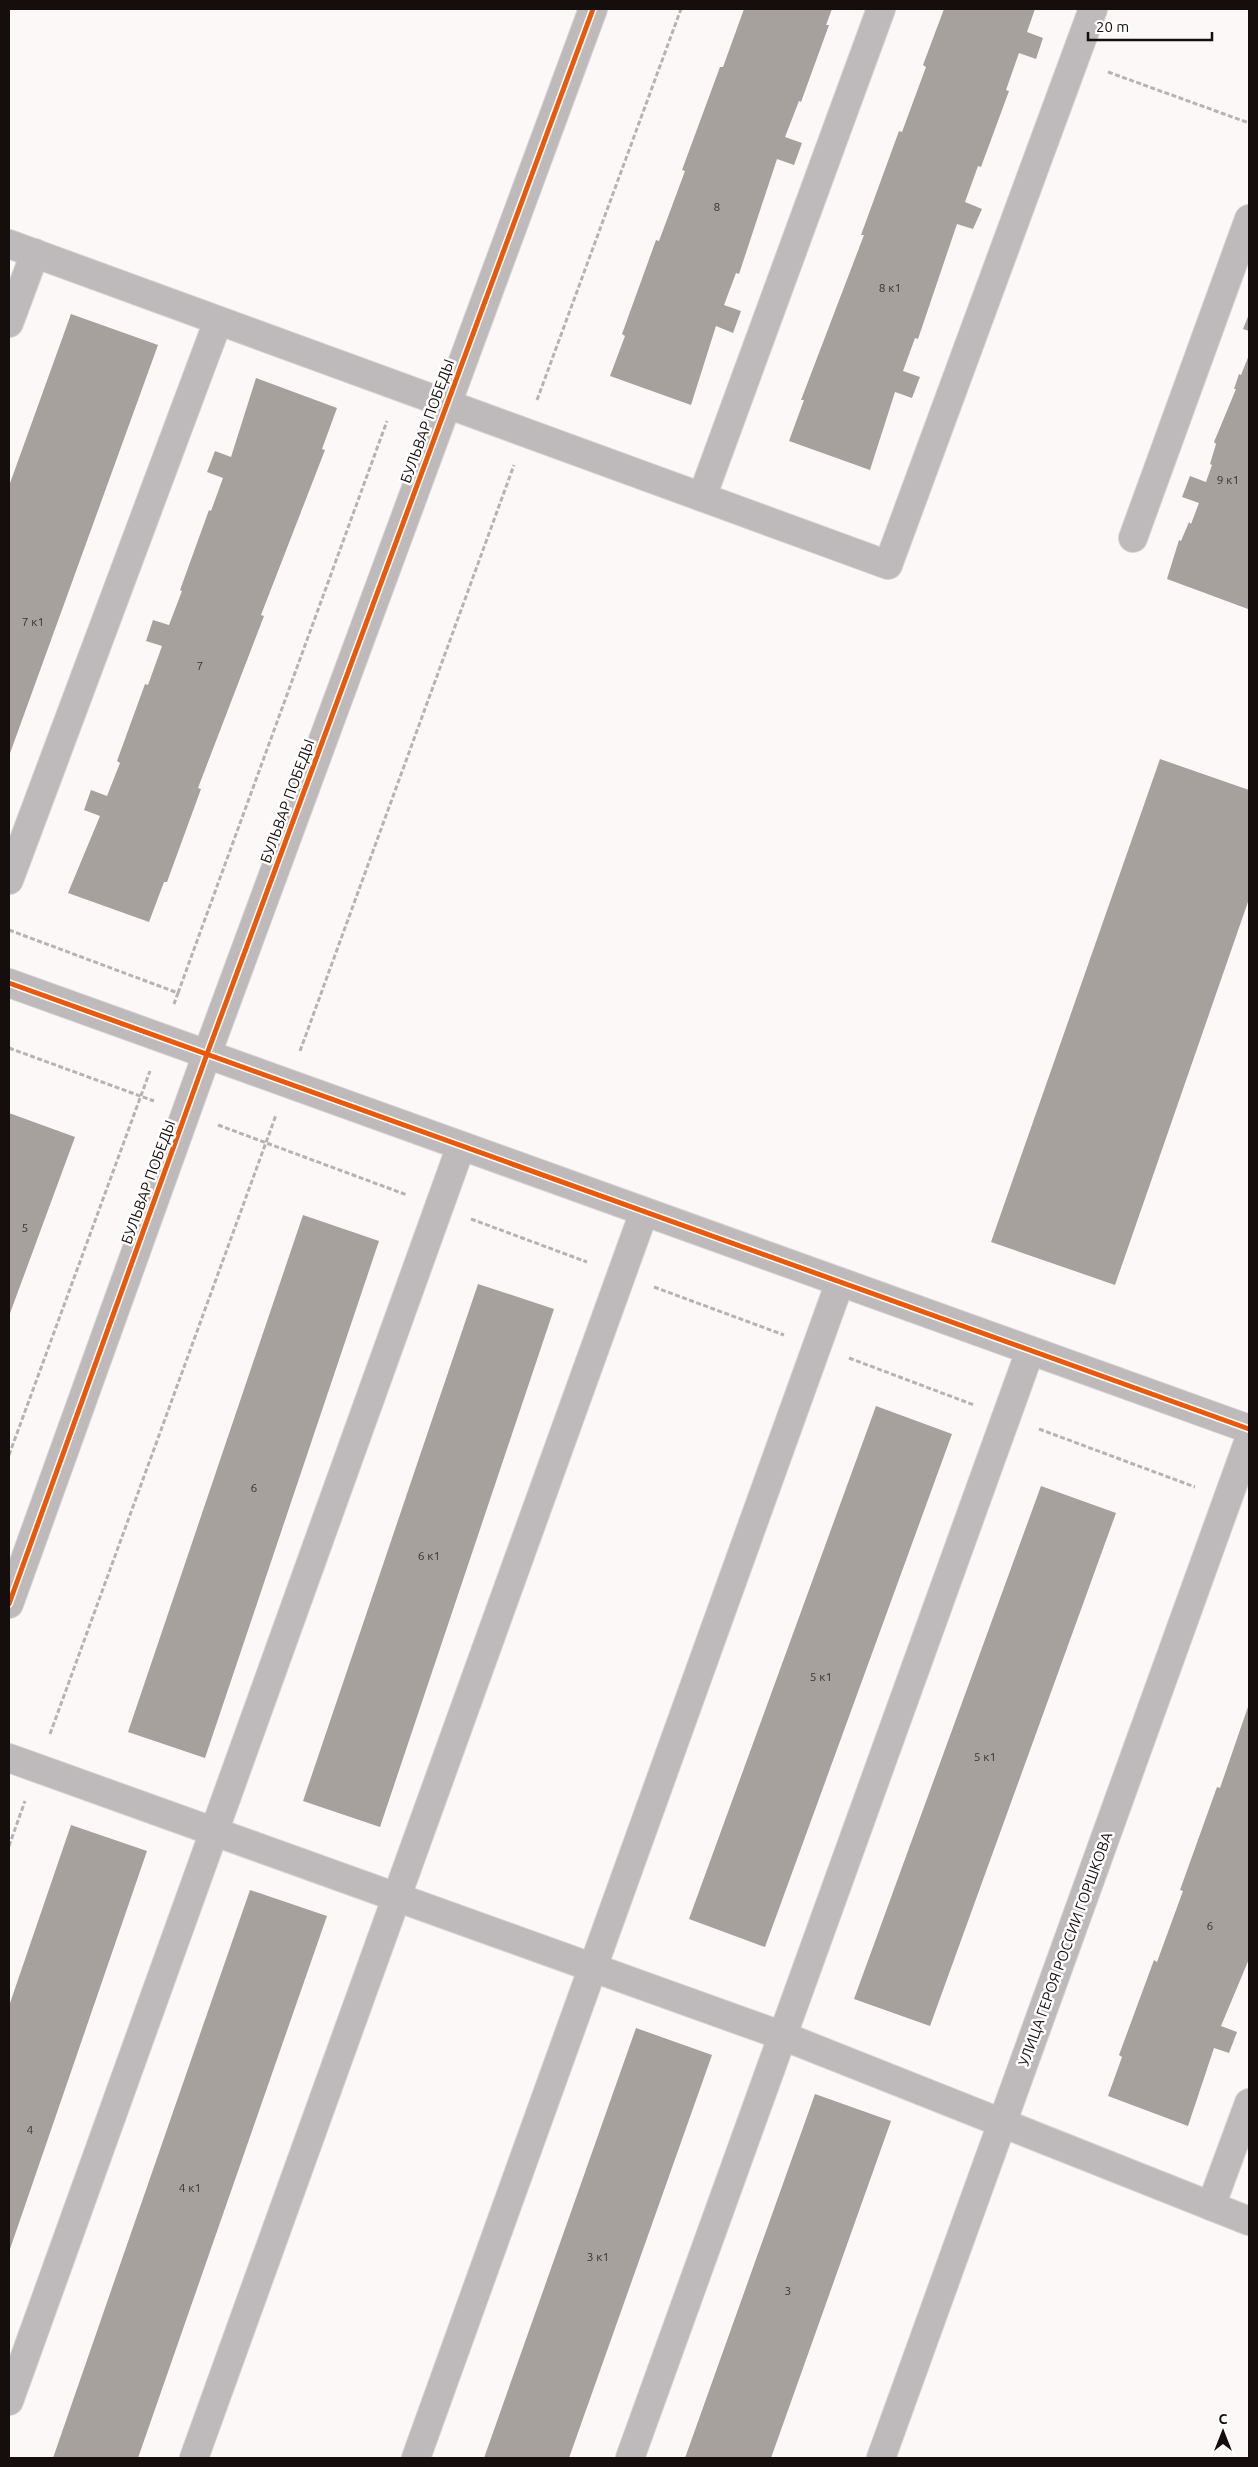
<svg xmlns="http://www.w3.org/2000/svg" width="1258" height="2467" font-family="Ubuntu,sans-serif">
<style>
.building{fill:#a7a19d}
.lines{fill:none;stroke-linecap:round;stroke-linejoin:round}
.minor-casing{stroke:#d6d3d3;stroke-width:30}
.path{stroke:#b7b2b4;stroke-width:3;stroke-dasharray:5 2.5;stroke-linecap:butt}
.minor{stroke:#beb9bb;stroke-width:28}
.cycleway-casing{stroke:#fff;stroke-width:8}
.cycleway{stroke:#e8590c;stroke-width:5}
.labels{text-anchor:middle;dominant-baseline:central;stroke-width:5;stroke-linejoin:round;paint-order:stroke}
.number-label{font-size:12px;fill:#3a3231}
.street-label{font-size:15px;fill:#160d0d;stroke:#fff}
</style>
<rect width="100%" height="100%" fill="#fcf8f8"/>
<g class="building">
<path d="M744 9H832L826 25H829L801 102 799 101 785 137 802 143 794 165 777 159 739 274 736 273 724 305 741 311 733 333 716 326 691 405 610 376 625 336 622 334 656 240 659 241 685 171 682 170 720 67H723Z"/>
<path d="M944 9H1035L1027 32 1043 38 1036 59 1019 53 1006 90 1009 91 981 167 978 166 965 202 982 209 973 229 957 224 918 339 915 338 903 371 920 377 912 398 895 392 870 470 789 441 804 400H801L864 235H861L899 131 902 132 926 67 923 65Z"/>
<path d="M71 314 158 345 9 756V486Z"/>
<path d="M1249 314V331L1243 329Z"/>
<path d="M1249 355V607L1248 609 1167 579 1179 540 1181 541 1189 522 1191 524 1199 503 1182 497 1190 476 1206 482 1212 465 1210 464 1216 444 1214 442 1236 389H1234L1239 374 1241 375Z"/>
<path d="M256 378 337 408 322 449 325 450 261 615 264 616 198 788 201 789 167 882H164L149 922 68 893 100 816 84 810 91 790 107 796 120 763 117 761 145 684 148 685 162 646 146 641 153 620 169 625 182 591 180 590 209 510 211 511 223 478 207 472 215 451 231 457Z"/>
<path d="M1160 759 1249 790V899L1115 1285 991 1242Z"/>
<path d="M9 1113 75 1137 9 1316Z"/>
<path d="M303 1215 379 1241 205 1758 128 1732Z"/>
<path d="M478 1284 554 1309 380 1827 303 1801Z"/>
<path d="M876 1406 952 1434 765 1947 689 1919Z"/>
<path d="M1041 1486 1116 1513 930 2026 854 1999Z"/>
<path d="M1249 1704V1959L1221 2026 1237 2032 1229 2053 1214 2048 1188 2126 1108 2096 1122 2057 1119 2055 1154 1960 1157 1962 1183 1891 1180 1890 1217 1787 1220 1788Z"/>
<path d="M71 1825 147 1851 9 2252V2006Z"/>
<path d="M250 1890 327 1916 138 2458H53Z"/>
<path d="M636 2028 712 2055 569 2458H484Z"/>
<path d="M815 2094 891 2121 771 2458H685Z"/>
</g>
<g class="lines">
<defs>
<g id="minor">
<path d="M9 244 888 565 1093 9"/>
<path d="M9 323 35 253"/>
<path d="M702 497 881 9"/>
<path d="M1133 538 1249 219"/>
<path d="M9 880 218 321"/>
<path d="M9 983 1249 1429"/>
<path d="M9 1604 207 1054 593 9"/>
<path d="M9 1758 783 2036 1249 2221"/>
<path d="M1211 2206 1249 2103"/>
<path d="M9 2401 461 1146"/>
<path d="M194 2458 644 1212"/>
<path d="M416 2458 840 1282"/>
<path d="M630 2458 1030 1351"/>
<path d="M881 2458 1249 1440"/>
</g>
</defs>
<use href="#minor" class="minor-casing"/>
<g class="path">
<path d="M1108 72 1249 123"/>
<path d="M537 400 681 9"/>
<path d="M9 930 178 993 174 1004"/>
<path d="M178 993 387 421"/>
<path d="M9 1048 154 1101"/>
<path d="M300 1051 514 465"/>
<path d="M218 1125 407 1195"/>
<path d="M471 1219 587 1262"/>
<path d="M654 1287 784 1335"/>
<path d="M849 1358 974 1405"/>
<path d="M1039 1429 1195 1487"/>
<path d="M9 1455 150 1071"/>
<path d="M50 1734 276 1115"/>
<path d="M9 1846 25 1801"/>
</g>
<use href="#minor" class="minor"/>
<defs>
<g id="cycleway">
<path d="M9 983 1249 1429"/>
<path d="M9 1604 207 1054 593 9"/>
</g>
</defs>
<use href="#cycleway" class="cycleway-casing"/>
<use href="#cycleway" class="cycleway"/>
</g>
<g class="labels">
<g class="number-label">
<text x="717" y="206">8</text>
<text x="890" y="287">8 к1</text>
<text x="1228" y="479">9 к1</text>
<text x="33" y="621">7 к1</text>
<text x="200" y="665">7</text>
<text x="25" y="1227">5</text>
<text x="254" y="1487">6</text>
<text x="429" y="1555">6 к1</text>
<text x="821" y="1676">5 к1</text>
<text x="985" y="1756">5 к1</text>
<text x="1210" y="1925">6</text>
<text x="30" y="2129">4</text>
<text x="190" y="2187">4 к1</text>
<text x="598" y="2256">3 к1</text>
<text x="788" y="2290">3</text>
</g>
<g class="street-label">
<text transform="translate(427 421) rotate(-70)">БУЛЬВАР ПОБЕДЫ</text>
<text transform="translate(287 801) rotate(-70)">БУЛЬВАР ПОБЕДЫ</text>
<text transform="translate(148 1182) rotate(-70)">БУЛЬВАР ПОБЕДЫ</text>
<text transform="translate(1065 1949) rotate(-70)">УЛИЦА ГЕРОЯ РОССИИ ГОРШКОВА</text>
</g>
</g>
<rect width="1258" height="2467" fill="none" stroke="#160d0d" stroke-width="20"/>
<g transform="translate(1223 2432)" stroke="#ffffff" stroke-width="4" paint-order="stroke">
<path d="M0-4L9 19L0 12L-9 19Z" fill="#160d0d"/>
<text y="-8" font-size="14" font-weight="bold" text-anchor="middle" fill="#160d0d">С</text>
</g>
<path d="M1088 32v8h124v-8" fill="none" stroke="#160d0d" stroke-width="2.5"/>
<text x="1096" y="32" font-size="15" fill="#160d0d" stroke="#ffffff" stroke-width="4" paint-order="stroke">20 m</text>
</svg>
